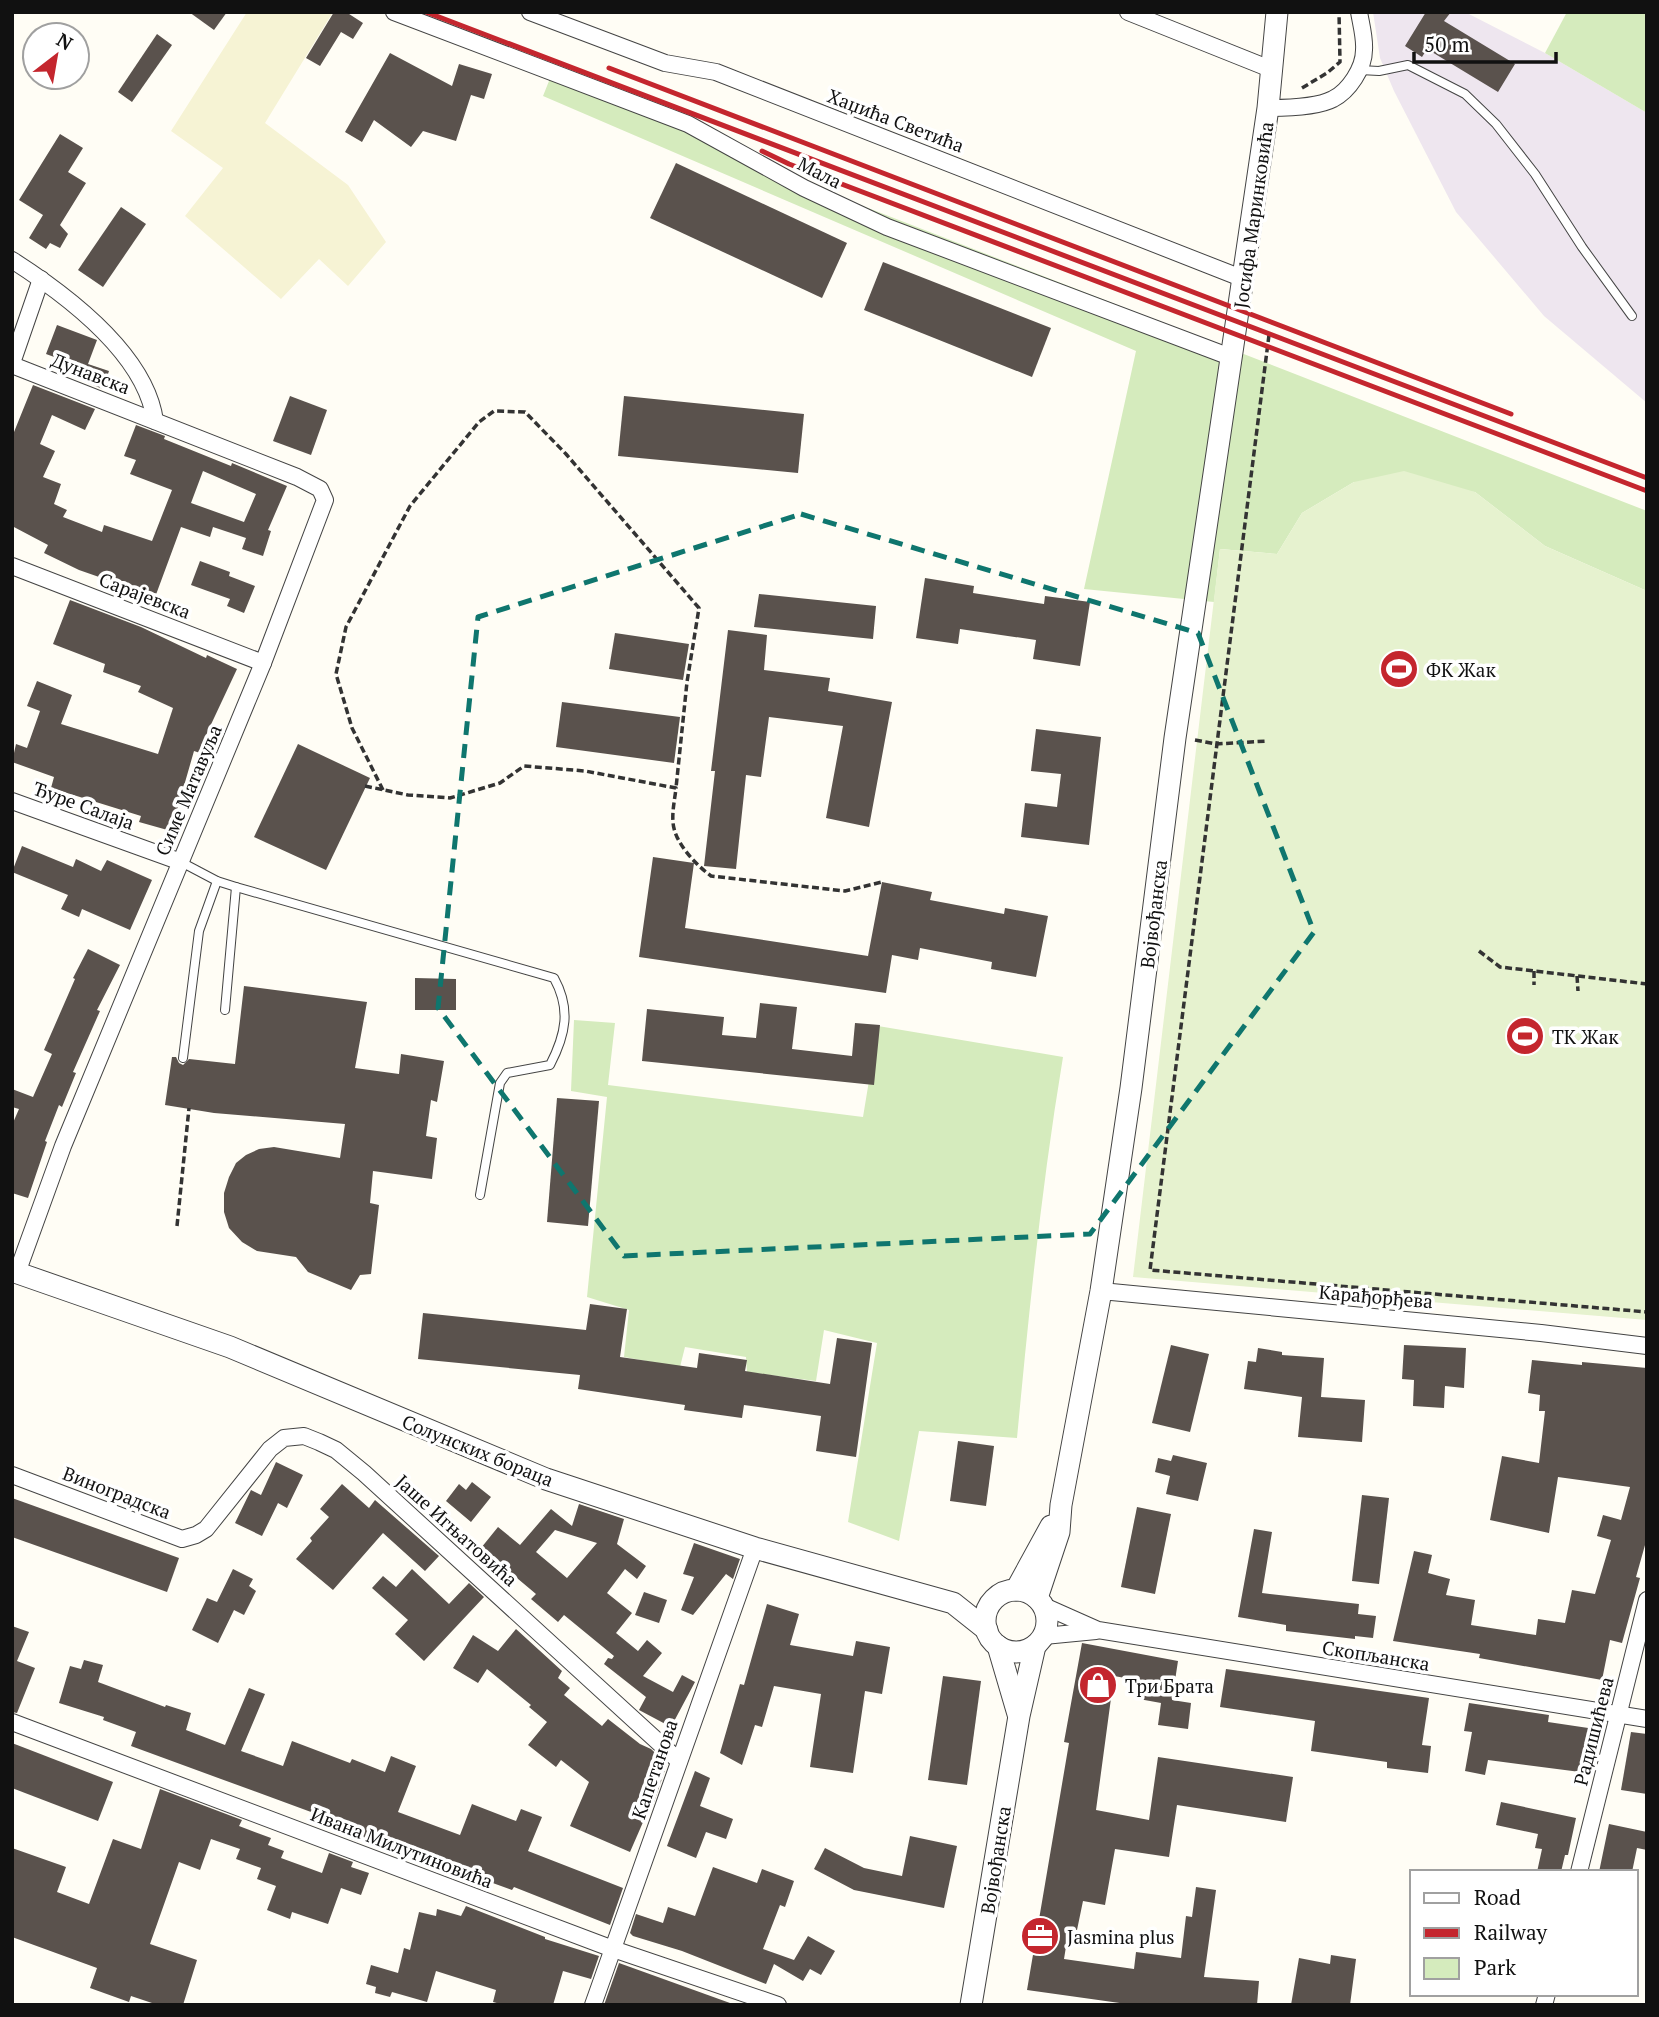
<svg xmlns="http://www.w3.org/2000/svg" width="1659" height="2017" font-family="'PT Serif',serif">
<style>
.industrial{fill:#eee6ef}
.farmland{fill:#f6f3d4}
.green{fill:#d5ebbd}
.pitch{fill:#e6f2cf}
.building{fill:#5a524d;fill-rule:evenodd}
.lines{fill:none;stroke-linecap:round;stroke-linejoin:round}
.service-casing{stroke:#444;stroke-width:10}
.minor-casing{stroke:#444;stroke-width:18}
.tertiary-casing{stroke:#444;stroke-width:23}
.path{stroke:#333;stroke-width:3.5;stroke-dasharray:7 3.5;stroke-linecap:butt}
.service{stroke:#fff;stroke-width:8}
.minor{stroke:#fff;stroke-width:16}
.tertiary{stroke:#fff;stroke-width:21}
.rail{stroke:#c4262e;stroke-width:5}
.marked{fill:none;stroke:#0f766e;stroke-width:5;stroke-dasharray:14 9;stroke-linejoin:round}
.labels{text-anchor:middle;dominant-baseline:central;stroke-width:7;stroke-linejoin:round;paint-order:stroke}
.street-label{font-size:19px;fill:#111;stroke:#fff}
.poi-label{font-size:19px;fill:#111;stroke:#fff;text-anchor:start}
</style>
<rect width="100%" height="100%" fill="#fffdf5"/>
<path class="industrial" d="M1373 12H1465L1545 53 1647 113V403L1544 316 1456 212 1394 91 1380 58Z"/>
<path class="farmland" d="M247 12H333L265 123 348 185 386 242 348 286 319 259 281 299 185 216 223 168 171 131Z"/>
<g class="green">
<path d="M1567 12H1647V113L1545 53Z"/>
<path d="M553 71 621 97 755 164 1647 511V591L1545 546 1475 492 1354 482 1302 513 1277 554 1220 549 1214 602 1084 589 1136 351 543 96Z"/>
<path d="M574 1020 615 1023 608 1085 863 1117 878 1026 1063 1057C1042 1183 1029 1310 1017 1438L919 1431 899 1541 848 1522 877 1343 824 1330 816 1381 747 1372 746 1357 685 1347 680 1367 624 1357 629 1310 587 1297 607 1097 571 1091Z"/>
</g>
<path class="pitch" d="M1404 471 1475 492 1545 546 1647 591V1320L1133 1277 1220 549 1277 554 1302 513 1354 482Z"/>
<g class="building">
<path d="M189 12H227L214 30Z"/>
<path d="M334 12H346L363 23 353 39 341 32 320 66 306 58Z"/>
<path d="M1426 12H1451L1444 21 1515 64 1498 92 1427 49 1422 57 1405 46Z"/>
<path d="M157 34 172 45 132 102 118 92Z"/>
<path d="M390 53 452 86 459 64 492 74 484 99 471 95 456 141 423 131 411 147 374 120 362 142 345 132Z"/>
<path d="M60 134 83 148 68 172 86 183 60 225 68 234 60 248 50 243 46 249 29 238 43 215 19 200Z"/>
<path d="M676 163 847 243 822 298 650 218Z"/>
<path d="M121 207 146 224 103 287 78 270Z"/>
<path d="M883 262 1051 328 1032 377 864 310Z"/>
<path d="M57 325 97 340 88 364 109 371 103 389 75 378 79 366 46 354Z"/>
<path d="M33 385 95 409 85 430 52 415 40 444 55 451 43 477 61 484 54 504 67 510 63 517 102 532 104 525 152 541 172 490 130 474 136 460 124 456 136 425 165 436 164 439 231 466 232 463 287 486 268 530 271 531 263 556 242 549 246 538 213 527 210 537 181 527 154 600 121 588 122 585 79 570 44 553 48 545 12 526V437ZM203 471 256 494 244 522 191 503Z"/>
<path d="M290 396 327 410 311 455 273 441Z"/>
<path d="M624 396 804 414 798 473 618 456Z"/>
<path d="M200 561 230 572 229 576 255 586 244 613 227 606 230 599 191 585Z"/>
<path d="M925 578 974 586 973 593 1044 604 1045 596 1090 602 1080 666 1033 659 1036 640 960 629 958 644 916 638Z"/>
<path d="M759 594 876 606 873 639 754 627Z"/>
<path d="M70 600 141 627 206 658 207 655 237 669 207 733 200 753 194 751 171 831 139 822 141 816 51 788 54 777 12 762 16 744 27 748 40 711 27 706 37 681 72 695 61 724 158 754 173 708 138 692 141 686 103 672 105 664 53 644Z"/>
<path d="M728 630 767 635 764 670 830 678 828 691 892 702 869 827 826 818 843 726 769 717 761 777 746 775 736 869 704 866 715 771H711Z"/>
<path d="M615 633 689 644 683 680 609 669Z"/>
<path d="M562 702 680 717 674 763 556 747Z"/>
<path d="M1036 729 1101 737 1089 845 1021 837 1025 803 1057 807 1061 774 1031 771Z"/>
<path d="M298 744 370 778 326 870 254 837Z"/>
<path d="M22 846 73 867 76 859 101 871 107 860 152 880 130 930 82 909 79 917 61 909 68 895 12 872Z"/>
<path d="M653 857 694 863 685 928 868 956 882 882 932 892 930 900 1004 914 1005 908 1048 916 1036 977 991 969 992 962 920 948 918 960 892 955 886 993 639 957Z"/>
<path d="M88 949 120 965 97 1010 100 1011 73 1072 76 1073 62 1107 59 1105 45 1141 47 1142 28 1198 12 1193V1125L19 1109 12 1107V1089L33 1097 52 1054 44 1050 75 979 73 978Z"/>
<path d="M415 978 456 979V1010H415Z"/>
<path d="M244 986 367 1002 355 1068 399 1074 401 1054 444 1061 437 1102 431 1100 426 1136 437 1138 432 1179 373 1171 370 1203 379 1205 371 1274 360 1275 351 1290 308 1272 296 1257 257 1251 242 1242 229 1228 224 1212V1193L229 1177 236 1163 246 1155 259 1149 274 1147 340 1158 345 1124 214 1113 165 1105 172 1057H176L179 1063 183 1065 189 1059 235 1064Z"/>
<path d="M760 1003 797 1007 792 1049 852 1056 855 1023 880 1025 874 1085 642 1061 647 1009 724 1017 722 1035 756 1038Z"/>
<path d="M557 1098 599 1101 588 1226 547 1222Z"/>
<path d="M590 1304 627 1309 620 1357 697 1368 699 1353 747 1360 745 1371 830 1384 837 1338 872 1343 856 1457 816 1451 821 1416 744 1405 742 1418 684 1410 685 1405 578 1389 580 1375 418 1359 423 1313 586 1330Z"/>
<path d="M1171 1345 1209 1354 1190 1432 1152 1423Z"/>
<path d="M1404 1345 1466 1348 1464 1388 1445 1386 1444 1408 1413 1406 1414 1380 1402 1379Z"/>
<path d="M1258 1348 1282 1352V1355L1324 1358 1321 1397 1365 1400 1362 1442 1298 1437 1302 1397 1244 1389 1248 1361 1256 1362Z"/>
<path d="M1532 1360 1582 1365V1362L1647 1368V1538L1636 1577 1640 1578 1622 1643 1610 1640 1602 1680 1479 1658 1480 1654 1393 1641 1414 1551 1432 1555 1428 1573 1450 1579 1446 1595 1475 1600 1471 1625 1536 1635 1538 1619 1565 1623 1572 1590 1595 1594 1611 1540 1597 1536 1603 1515 1621 1520 1630 1487 1558 1477 1549 1533 1490 1520 1502 1456 1539 1463 1545 1411H1539L1540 1395 1528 1393Z"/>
<path d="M958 1441 994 1446 986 1506 950 1501Z"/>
<path d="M1173 1455 1207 1463 1198 1501 1166 1494 1170 1476 1155 1472 1158 1458 1171 1461Z"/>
<path d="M276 1462 303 1475 287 1508 278 1503 262 1536 235 1523 251 1490 261 1495Z"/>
<path d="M472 1482 491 1497 471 1522 446 1501 459 1484 466 1490Z"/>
<path d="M342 1484 369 1508 375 1500 439 1556 425 1571 383 1533 333 1590 296 1559 312 1541 310 1538 329 1517 320 1509Z"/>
<path d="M1362 1495 1389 1498 1379 1584 1352 1581Z"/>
<path d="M12 1498 179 1558 167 1592 12 1537Z"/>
<path d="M579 1504 624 1519 617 1544 646 1566 637 1579 625 1569 607 1593 632 1613 616 1633 638 1651 647 1640 662 1653 643 1676 673 1692 682 1675 695 1682 671 1727 639 1710 646 1697 604 1664 608 1658 612 1659 614 1656 564 1615 558 1622 531 1599 536 1594 481 1548 498 1527 520 1545 551 1509 572 1526ZM555 1530 597 1543 567 1578 536 1552Z"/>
<path d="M1137 1507 1171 1514 1155 1594 1121 1587Z"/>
<path d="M1254 1529 1272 1532 1262 1593 1359 1604 1358 1614 1376 1616 1373 1638 1355 1636V1639L1286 1631V1625L1238 1617Z"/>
<path d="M694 1543 740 1559 733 1579 726 1574 693 1615 681 1610 694 1577 683 1574Z"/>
<path d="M233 1569 253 1579 249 1586 256 1591 244 1615 234 1610 218 1643 192 1630 207 1598 217 1602Z"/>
<path d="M412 1569 449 1604 469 1583 484 1597 424 1661 395 1634 408 1620 372 1588 383 1576 396 1587Z"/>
<path d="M644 1592 667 1600 659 1623 635 1615Z"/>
<path d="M767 1604 799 1614 790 1645 853 1656 856 1641 890 1647 882 1694 865 1691 853 1773 810 1767 821 1694 774 1686 762 1727 755 1725 742 1765 720 1753 740 1684 744 1685Z"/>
<path d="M12 1626 29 1632 17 1661 35 1668 17 1713 12 1712Z"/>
<path d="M516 1629 562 1671 558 1678 570 1688 564 1695 602 1726 608 1719 640 1744 651 1749 667 1764 653 1805 647 1813 630 1852 570 1826 589 1782 561 1760 556 1767 528 1745 547 1722 529 1707 531 1705 487 1669 478 1683 453 1668 473 1635 498 1651Z"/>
<path d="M1082 1643 1178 1661 1172 1700 1191 1703 1188 1729 1158 1725 1161 1703 1139 1699 1142 1681 1114 1676 1096 1810 1149 1820 1158 1757 1293 1777 1286 1822 1177 1805 1169 1857 1115 1849 1105 1905 1083 1901 1077 1930 1069 1928 1064 1959 1134 1969 1136 1952 1181 1958 1186 1916 1192 1917 1196 1887 1216 1890 1204 1977 1259 1981 1257 2005H1134L1027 1990 1069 1743 1064 1742Z"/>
<path d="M84 1660 103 1665 98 1682 165 1707 166 1705 191 1713 186 1730 225 1745 249 1688 265 1694 241 1751 283 1766 292 1741 350 1763 352 1759 385 1772 391 1756 416 1766 398 1812 460 1835 472 1804 516 1821 521 1809 542 1817 528 1851 623 1888 610 1925 514 1887 512 1890 385 1844 384 1846 361 1837 359 1842 344 1836 347 1828 329 1821 330 1819 131 1746 136 1732 103 1720 104 1717 59 1703 70 1666 81 1669Z"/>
<path d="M1226 1669 1429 1698 1422 1745 1431 1746 1428 1773 1387 1768V1762L1311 1751 1315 1721 1220 1707Z"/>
<path d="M943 1676 981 1681 967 1785 928 1780Z"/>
<path d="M1469 1703 1549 1715 1548 1722 1595 1729 1588 1773 1488 1760 1485 1775 1465 1771 1472 1732 1464 1731Z"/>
<path d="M1631 1732 1647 1734V1794L1621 1790Z"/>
<path d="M12 1743 113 1782 98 1821 12 1788Z"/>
<path d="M695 1771 710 1778 700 1806 733 1819 726 1839 706 1832 696 1858 667 1846Z"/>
<path d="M160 1789 242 1820 239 1826 271 1838 268 1845 284 1851 281 1858 322 1873 329 1853 353 1862 351 1867 369 1873 361 1895 341 1888 328 1924 292 1912 290 1919 267 1910 276 1886 257 1879 261 1868 236 1859 240 1849 211 1839 200 1870 179 1862 150 1944 197 1960 183 2005H158L131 1996 129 2002 90 1988 97 1968 12 1937V1848L66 1867 57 1892 89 1904 113 1839 141 1849Z"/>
<path d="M1501 1802 1576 1818 1568 1855H1565L1561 1872H1537L1542 1849 1535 1848 1538 1834 1496 1825Z"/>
<path d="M1609 1824 1647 1832V1850L1637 1848 1632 1872H1599Z"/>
<path d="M910 1836 957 1846 944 1908 854 1890 814 1869 825 1848 864 1868 902 1876Z"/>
<path d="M713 1867 757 1883 762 1869 794 1881 785 1907 780 1905 763 1949 794 1960 808 1936 835 1951 821 1975 810 1969 803 1981 774 1964 766 1984 682 1951 633 1936 630 1933 636 1914 663 1923 668 1907 695 1916Z"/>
<path d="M466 1906 545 1937V1939L599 1956 591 1979 563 1971 553 2005H504L493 2002 496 1990 436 1971 427 2002 392 1992 390 1997 375 1993 376 1987 366 1984 371 1965 398 1973 404 1948 410 1950 419 1912 436 1916 437 1909 461 1916Z"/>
<path d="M1331 1955 1356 1959 1350 2005H1291L1299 1958 1330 1964Z"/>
<path d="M619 1963 730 2003V2005H604Z"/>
</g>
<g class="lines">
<defs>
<g id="service">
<path d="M1360 70 1379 71 1408 65 1465 94 1496 124 1535 174 1582 247 1632 316"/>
<path d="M181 862 217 881 236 887 554 978C571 1009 566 1034 550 1065L507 1073 500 1083 480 1195"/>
<path d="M225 1010 236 887"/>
<path d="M183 1058 199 931 217 881"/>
</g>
<g id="minor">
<path d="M394 12 688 124 804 188 887 227 1233 358"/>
<path d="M530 12 665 63 716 72 1244 279"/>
<path d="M1128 12 1273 70"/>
<path d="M1268 108C1285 108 1318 107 1333 99 1349 91 1364 68 1364 50 1365 38 1361 24 1359 12"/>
<path d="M12 260C65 294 146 354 155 421"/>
<path d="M12 363 41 279"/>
<path d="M12 365 297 477 320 489 325 500 263 663 63 1146 17 1273"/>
<path d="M12 566 263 663"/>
<path d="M12 801 181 862"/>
<path d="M1101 1291 1541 1333 1647 1346"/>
<path d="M12 1475 182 1539 196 1535 206 1529 270 1449 284 1438 304 1436 319 1442 336 1450 364 1473 679 1761"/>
<path d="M1044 1606 1098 1630 1647 1719"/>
<path d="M1044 1636 1096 1631"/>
<path d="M12 1722 613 1949 778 2005"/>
<path d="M1579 1872 1647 1600"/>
<path d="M593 2005 755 1548"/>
<path d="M1544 2005 1547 1994"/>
</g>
<g id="tertiary">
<path d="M12 1271 230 1347 546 1479 755 1548 953 1603 987 1630"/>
<path d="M1016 1590 1051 1526"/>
<circle cx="1016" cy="1621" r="31"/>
<path d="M1037 1598 1059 1532 1061 1505 1101 1291 1131 1088 1175 738 1268 108 1277 12"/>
<path d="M998 1646 1018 1714"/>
<path d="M971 2005 1019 1716 1035 1646"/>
</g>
</defs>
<use href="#service" class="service-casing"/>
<use href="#minor" class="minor-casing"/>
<use href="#tertiary" class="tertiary-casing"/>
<g class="path">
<path d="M1302 88 1327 73 1340 62 1339 12"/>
<path d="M1269 335 1150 1270 1647 1312"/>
<path d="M1195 740 1216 744 1268 741"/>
<path d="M365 786 408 795 450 798 500 783 524 766 585 771 676 788C675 798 672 811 673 822 674 842 695 864 711 876L845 891 882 882"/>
<path d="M383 790 352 728 336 674 346 627 410 506 479 422 494 411 525 412 566 454 699 608 687 682 676 788"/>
<path d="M1479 951 1500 967 1647 984"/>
<path d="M1534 971V985"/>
<path d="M1577 976 1578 991"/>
<path d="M177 1226 189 1108"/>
</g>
<use href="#service" class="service"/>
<use href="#minor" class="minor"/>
<use href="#tertiary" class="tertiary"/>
<g class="rail">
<path d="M426 12 1647 478"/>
<path d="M609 68 1511 414"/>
<path d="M762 151 789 164 1647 491"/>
</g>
</g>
<path class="marked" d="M801 514 1198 633 1314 932 1090 1234 624 1256 438 1008 478 617Z"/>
<defs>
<symbol id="stadium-disc" viewBox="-11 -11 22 22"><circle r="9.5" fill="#c4262e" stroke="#fff"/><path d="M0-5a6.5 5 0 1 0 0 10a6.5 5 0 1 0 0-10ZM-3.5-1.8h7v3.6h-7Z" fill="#fff"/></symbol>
<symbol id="shop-disc" viewBox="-11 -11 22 22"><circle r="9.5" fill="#c4262e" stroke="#fff"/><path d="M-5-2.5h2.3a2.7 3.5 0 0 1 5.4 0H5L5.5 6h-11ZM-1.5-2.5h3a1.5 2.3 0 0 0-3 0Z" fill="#fff"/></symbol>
<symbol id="office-disc" viewBox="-11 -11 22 22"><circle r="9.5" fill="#c4262e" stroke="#fff"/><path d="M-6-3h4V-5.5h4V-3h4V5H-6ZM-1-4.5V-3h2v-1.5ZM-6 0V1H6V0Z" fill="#fff"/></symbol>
</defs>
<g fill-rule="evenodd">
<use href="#stadium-disc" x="1377" y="647" width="44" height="44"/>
<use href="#stadium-disc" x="1503" y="1014" width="44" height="44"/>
<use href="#shop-disc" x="1076" y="1663" width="44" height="44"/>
<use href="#office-disc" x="1018" y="1914" width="44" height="44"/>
</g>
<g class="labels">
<g class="street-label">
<text transform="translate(896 120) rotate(21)">Хаџића Светића</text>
<text transform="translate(820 172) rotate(27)">Мала</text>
<text transform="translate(1253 215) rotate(-82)">Јосифа Маринковића</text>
<text transform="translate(91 373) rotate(21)">Дунавска</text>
<text transform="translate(145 595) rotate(21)">Сарајевска</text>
<text transform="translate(188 790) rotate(-67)">Симе Матавуља</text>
<text transform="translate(84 805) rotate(20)">Ђуре Салаја</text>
<text transform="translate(1153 914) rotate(-83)">Војвођанска</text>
<text transform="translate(1376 1296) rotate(5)">Карађорђева</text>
<text transform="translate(478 1450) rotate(22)">Солунских бораца</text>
<text transform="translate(117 1492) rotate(21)">Виноградска</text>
<text transform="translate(457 1530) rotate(42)">Јаше Игњатовића</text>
<text transform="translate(1376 1655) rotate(9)">Скопљанска</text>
<text transform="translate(1593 1731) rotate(-76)">Радишићева</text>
<text transform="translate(654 1769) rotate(-71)">Капетанова</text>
<text transform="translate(402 1847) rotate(21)">Ивана Милутиновића</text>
<text transform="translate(995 1860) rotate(-81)">Војвођанска</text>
</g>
<g class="poi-label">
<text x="1426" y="669">ФК Жак</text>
<text x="1552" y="1036">ТК Жак</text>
<text x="1125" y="1685">Три Брата</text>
<text x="1067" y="1936">Jasmina plus</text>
</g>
</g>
<rect width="1659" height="2017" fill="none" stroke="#111111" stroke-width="28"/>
<rect x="1410" y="1870" width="228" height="126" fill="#ffffff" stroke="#a0a0a0" stroke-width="2"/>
<rect x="1424" y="1893" width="35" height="10" fill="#ffffff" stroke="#a0a0a0" stroke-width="2"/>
<text x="1474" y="1905" font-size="21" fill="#111111">Road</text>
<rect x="1424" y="1928" width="35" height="10" fill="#c4262e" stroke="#a0a0a0" stroke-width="2"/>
<text x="1474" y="1940" font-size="21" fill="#111111">Railway</text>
<rect x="1424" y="1958" width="35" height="21" fill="#d5ebbd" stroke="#a0a0a0" stroke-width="2"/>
<text x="1474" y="1975" font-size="21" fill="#111111">Park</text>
<g transform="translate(56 56) rotate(31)"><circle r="33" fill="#ffffff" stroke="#a0a0a0" stroke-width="2"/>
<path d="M0-5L12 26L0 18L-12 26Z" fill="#c4262e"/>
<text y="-10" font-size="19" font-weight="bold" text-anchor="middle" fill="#111111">N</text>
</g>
<path d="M1414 52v10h142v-10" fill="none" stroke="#111111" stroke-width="3.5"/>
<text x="1424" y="52" font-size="21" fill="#111111" stroke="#ffffff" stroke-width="5" paint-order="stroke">50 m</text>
</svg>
